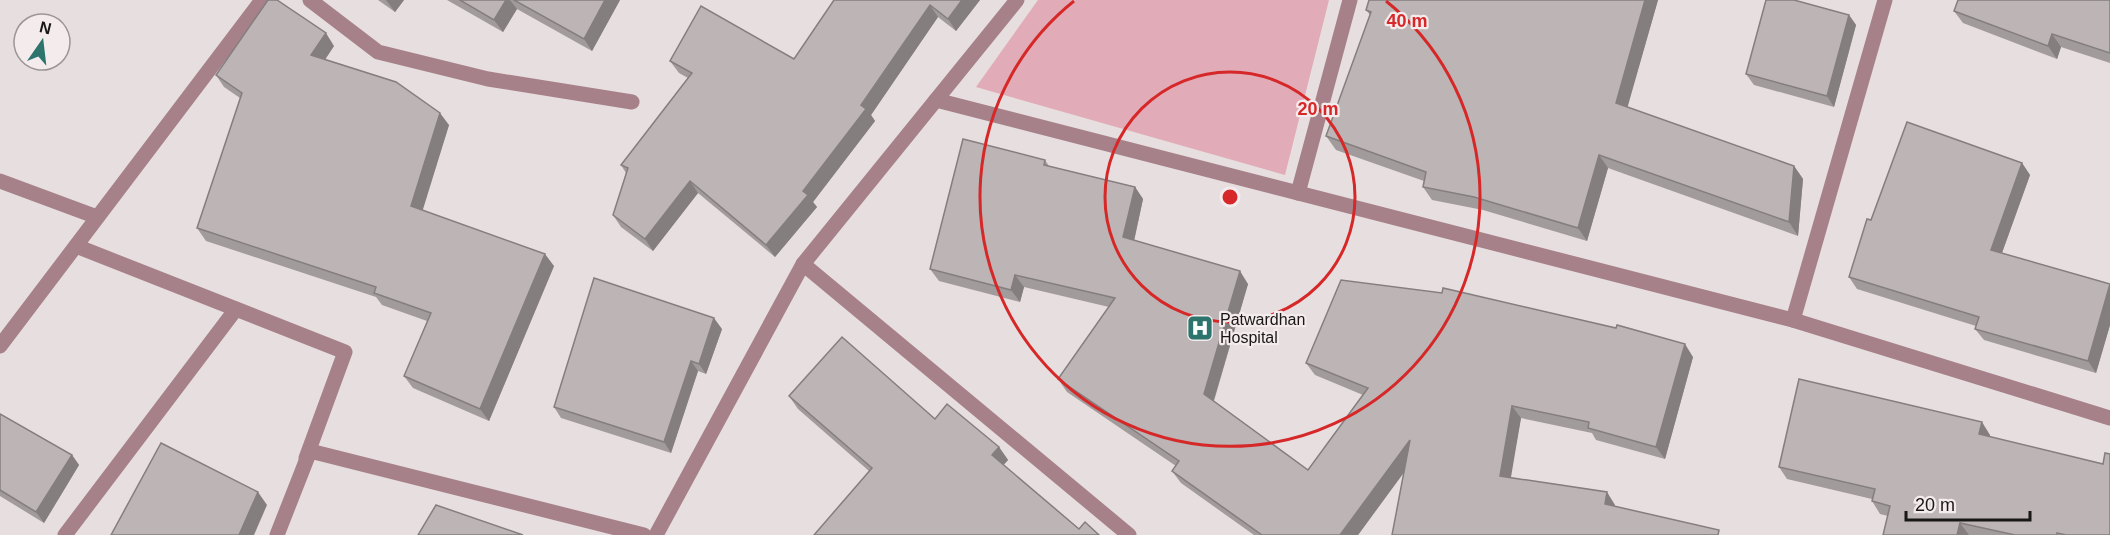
<svg xmlns="http://www.w3.org/2000/svg" width="2110" height="535" font-family="Helvetica,sans-serif">
<style>
.green{fill:#e1acb7}
.lines{fill:none;stroke-linecap:round;stroke-linejoin:round}
.minor{stroke:#a68189;stroke-width:15}
.wall{fill:#a29b9c}
.shaded-wall{fill:#847e7f}
.building{fill:#bcb4b5;stroke:#847e7f;stroke-width:1.5}
.ring{fill:none;stroke:#d62828;stroke-width:3}
.labels{text-anchor:middle;dominant-baseline:central;stroke-width:4.5;stroke-linejoin:round;paint-order:stroke}
.poi-label{font-size:16px;fill:#191616;stroke:#f4ebed;text-anchor:start}
.centre{fill:#d62828;stroke:#f4ebed;stroke-width:3}
.ring-label{font-size:18px;text-anchor:middle;font-weight:bold;fill:#d62828;stroke:#f4ebed;stroke-width:4.5;stroke-linejoin:round;paint-order:stroke}
</style>
<rect width="100%" height="100%" fill="#e7dedf"/>
<path class="green" d="M1038 0H1329L1285 175 976 87Z"/>
<g class="lines">
<g class="minor">
<path d="M310 0 378 52 488 79 632 102"/>
<path d="M936 100 1793 320 2110 418"/>
<path d="M0 181 97 217"/>
<path d="M1298 193 1350 0"/>
<path d="M76 246 345 352 306 458"/>
<path d="M803 264 1129 535"/>
<path d="M1793 320 1885 0"/>
<path d="M0 346 262 0"/>
<path d="M65 535 236 309"/>
<path d="M277 535 310 451 644 535"/>
<path d="M656 535 803 264 1017 0"/>
</g>
</g>
<g class="wall">
<path d="M378 0H404L395 12Z"/>
<path d="M447 0H620L592 51 517 9 503 32Z"/>
<path d="M834 0H980L956 31 938 17 871 115 875 121 813 202 817 207 775 257 698 193 653 251 621 227 613 215 626 173 621 165 688 78 679 73 670 61 794 59Z"/>
<path d="M1658 0 1627 107 1794 166 1803 179 1798 236 1608 168 1587 241 1483 210 1432 200 1423 187 1424 181 1336 150 1326 136 1370 15 1366 10Z"/>
<path d="M2110 0V63L2061 47 2057 59 1963 23 1954 11Z"/>
<path d="M1849 15 1856 25 1834 107 1754 85 1746 74Z"/>
<path d="M334 46 325 60 449 125 422 210 554 266 489 421 413 388 404 376 427 321 382 305 376 297 206 241 197 228 240 98 224 87 216 75Z"/>
<path d="M1045 160 1049 166 1135 187 1143 199 1134 241 1248 284 1214 401 1308 470 1363 395 1315 375 1306 363 1693 357 1665 459 1596 440 1592 433 1521 418 1510 478 1615 505 1404 472 1358 535H1254L1181 483 1172 471 1176 466 1067 392 1058 379 1109 307 1024 287 1020 302 939 281 930 269Z"/>
<path d="M2022 163 2030 175 2002 253 2110 284V325L2096 373 1984 340 1975 329 1976 326 1857 289 1849 277 1871 220Z"/>
<path d="M722 329 706 374 698 371 671 453 561 418 554 407Z"/>
<path d="M789 396 935 419 999 447 1008 460 1003 465 1079 529 869 471 798 409Z"/>
<path d="M0 414 72 455 79 465 44 523 0 496Z"/>
<path d="M1990 435V437L2110 535H1883L1888 516 1880 514 1872 501V499L1787 479 1779 467Z"/>
</g>
<g class="shaded-wall">
<path d="M386 0H404L395 12Z"/>
<path d="M506 0H510L517 9 503 32 494 20Z"/>
<path d="M605 0H620L592 51 584 39Z"/>
<path d="M962 0H980L956 31 948 19Z"/>
<path d="M1645 0H1658L1625 116 1616 103Z"/>
<path d="M930 5 938 17 871 115 875 121 813 202 817 207 775 257 766 245Z"/>
<path d="M1849 15 1856 25 1834 107 1827 96Z"/>
<path d="M326 33 334 46 319 68 311 55Z"/>
<path d="M2052 34 2061 47 2057 59 2048 46Z"/>
<path d="M440 113 449 125 420 219 411 206Z"/>
<path d="M1599 155 1608 168 1587 241 1578 228Z"/>
<path d="M2022 163 2030 175 1999 261 1991 250Z"/>
<path d="M1794 166 1803 179 1798 236 1789 222Z"/>
<path d="M690 181 698 193 653 251 645 239Z"/>
<path d="M1135 187 1143 199 1132 250 1123 237Z"/>
<path d="M545 254 554 266 489 421 480 409Z"/>
<path d="M1240 271 1248 284 1212 406 1204 394Z"/>
<path d="M1015 275 1024 287 1020 302 1011 290Z"/>
<path d="M2110 285V325L2096 373 2088 361Z"/>
<path d="M714 318 722 329 706 374 699 364Z"/>
<path d="M1685 344 1693 357 1665 459 1656 447Z"/>
<path d="M691 361 698 371 671 453 664 442Z"/>
<path d="M1512 406 1521 418 1509 489 1500 476Z"/>
<path d="M1982 422 1990 435 1988 447 1979 434Z"/>
<path d="M1410 440 1419 452 1358 535H1340Z"/>
<path d="M999 447 1008 460 1001 468 992 455Z"/>
<path d="M72 455 79 465 44 523 36 512Z"/>
<path d="M258 492 267 505 254 535H239Z"/>
<path d="M1607 492 1615 505 1614 516 1605 504Z"/>
<path d="M1960 523 1969 535H1957Z"/>
</g>
<g class="building">
<path d="M268 0H277L326 33 311 55 396 82 440 113 411 206 545 254 480 409 404 376 431 313 374 293 376 287 197 228 242 93 216 75Z"/>
<path d="M460 0H506L494 20Z"/>
<path d="M514 0H605L584 39Z"/>
<path d="M834 0H962L948 19 930 5 861 105 866 109 803 191 808 195 766 245 690 181 645 239 613 215 628 168 621 165 692 73 670 61 701 6 794 59Z"/>
<path d="M1369 0H1645L1616 103 1794 166 1789 222 1599 155 1578 228 1474 197 1423 187 1426 172 1326 136 1371 12 1366 10Z"/>
<path d="M1766 0H1794L1849 15 1827 96 1746 74Z"/>
<path d="M1958 0H2110V53L2052 34 2048 46 1954 11Z"/>
<path d="M1907 122 2022 163 1991 250 2110 284 2088 361 1975 329 1979 317 1849 277 1867 219 1871 220Z"/>
<path d="M963 139 1045 160 1044 165 1135 187 1123 237 1240 271 1204 394 1308 470 1368 388 1306 363 1341 280 1442 293 1443 288 1616 328 1617 325 1685 344 1656 447 1588 428 1589 422 1512 406 1500 476 1607 492 1605 504 1719 530 1718 535H1392L1410 440 1340 535H1262L1172 471 1179 461 1058 379 1115 298 1015 275 1011 290 930 269Z"/>
<path d="M594 278 714 318 699 364 691 361 664 442 554 407Z"/>
<path d="M842 337 935 419 947 404 999 447 992 455 1079 529 1085 522 1099 535H814L872 468 789 396Z"/>
<path d="M1799 379 1982 422 1979 434 2103 464 2105 453 2110 454V535H2066L2057 533V535H2015L1960 523 1957 535H1883L1890 506 1872 501 1875 489 1779 467Z"/>
<path d="M0 414 72 455 36 512 0 490Z"/>
<path d="M161 443 258 492 239 535H111Z"/>
<path d="M436 505 523 535H418Z"/>
</g>
<g class="ring">
<circle cx="1230" cy="197" r="125"/>
<path d="M1386 1A250 250 0 1 1 1074 1"/>
</g>
<defs>
<symbol id="hospital-square" viewBox="-11 -11 22 22"><rect x="-9" y="-9" width="18" height="18" rx="4" fill="#2c746c" stroke="#f4ebed"/><path d="M-5-5h3v3.5h4V-5h3V5h-3V1.5h-4V5h-3Z" fill="#fff"/></symbol>
</defs>
<g fill-rule="evenodd">
<use href="#hospital-square" x="1185" y="313" width="30" height="30"/>
</g>
<g class="labels">
<g class="poi-label">
<text x="1220" y="319">Patwardhan<tspan x="1220" dy="18">Hospital</tspan></text>
</g>
</g>
<circle cx="1230" cy="197" r="9" class="centre"/>
<g class="ring-label">
<text x="1407" y="27">40 m</text>
<text x="1318" y="115">20 m</text>
</g>
<g transform="translate(42 42) rotate(14)"><circle r="28" fill="#f4ebed" stroke="#9c9697" stroke-width="1.5"/>
<path d="M0-4.5L10 22L0 15L-10 22Z" fill="#2c746c"/>
<text y="-9" font-size="16" font-weight="bold" text-anchor="middle" fill="#191616">N</text>
</g>
<path d="M1906 511v9h124v-9" fill="none" stroke="#191616" stroke-width="3"/>
<text x="1915" y="511" font-size="18" fill="#191616" stroke="#f4ebed" stroke-width="4.5" paint-order="stroke">20 m</text>
</svg>
